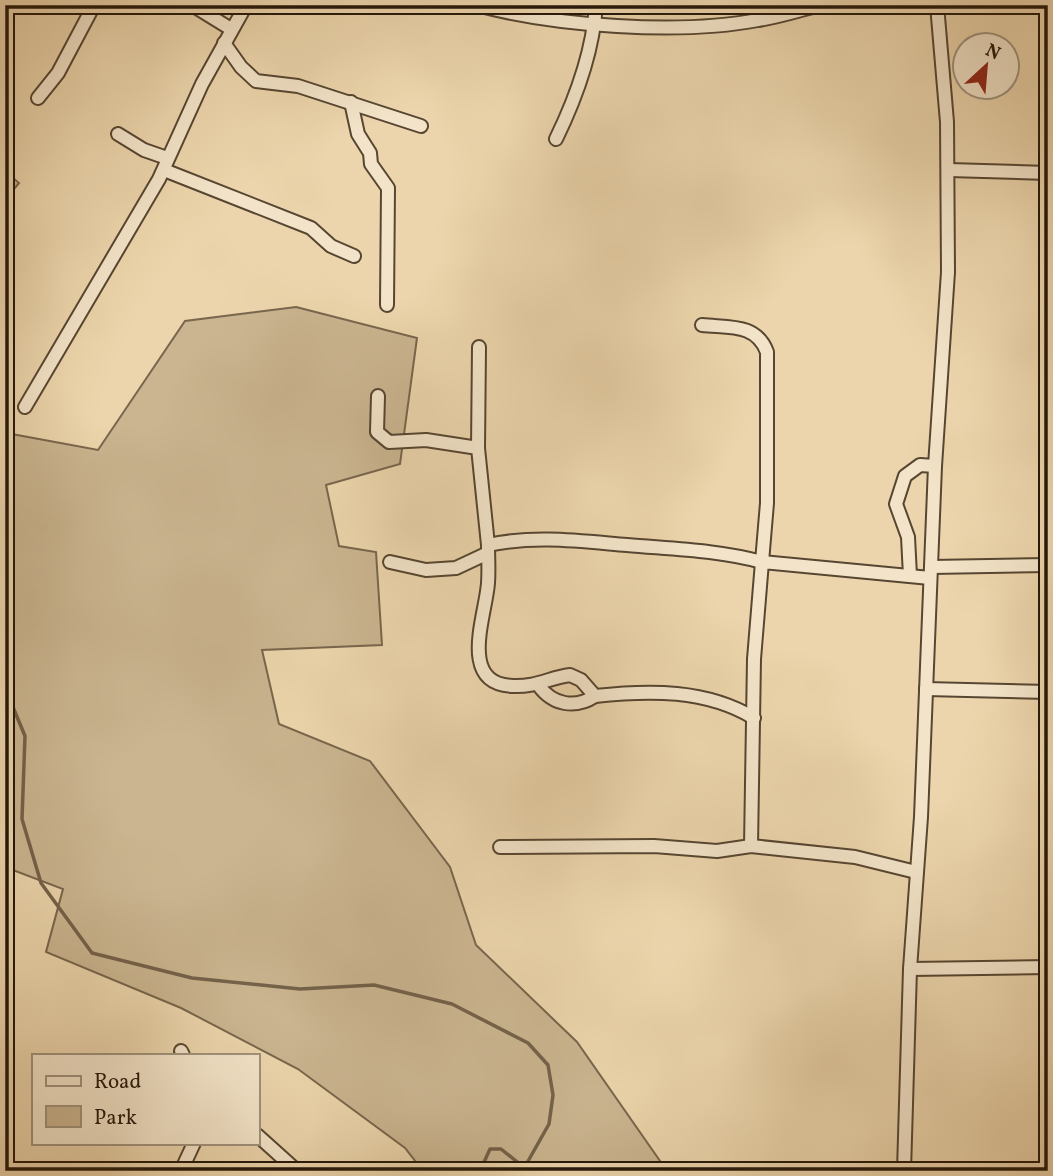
<svg xmlns="http://www.w3.org/2000/svg" width="1053" height="1176" font-family="Vollkorn,serif">
<style>
.green{fill:#cab590;stroke:#78664d;stroke-width:2}
.lines{fill:none;stroke-linecap:round;stroke-linejoin:round}
.stream{stroke:#74624a;stroke-width:3.5}
.minor-casing{stroke:#574632;stroke-width:16}
.minor{stroke:#f3e4c9;stroke-width:12}
</style>
<rect width="100%" height="100%" fill="#ecd5ac"/>
<filter id="stains"><feTurbulence type="fractalNoise" baseFrequency=".00286" numOctaves="4"/><feColorMatrix values="0 0 0 0 .2 0 0 0 0 .09 0 0 0 0 .02 0 0 0 .5 -.17"/></filter>
<radialGradient id="worn" r=".72"><stop offset=".6" stop-color="#630" stop-opacity="0"/><stop offset="1" stop-color="#630" stop-opacity=".3"/></radialGradient>
<g class="green">
<path d="M5 171 19 183 5 200Z"/>
<path d="M296 307 417 338 400 464 326 485 339 546 376 552 382 645 262 650 279 724 370 761 450 867 476 945 577 1042 667 1171H423L405 1148 298 1069 181 1008 46 952 63 889 5 867V417L12 434 98 450 185 321Z"/>
</g>
<g class="lines">
<path class="stream" d="M5 688 25 736 22 819 41 883 92 953 192 978 300 989 374 985 452 1004 528 1043 548 1065 553 1095 549 1124 527 1163 521 1165 501 1149H490L480 1171"/>
<defs>
<g id="minor">
<path d="M192 5 231 29"/>
<path d="M477 5C555 26 679 35 758 20 779 17 800 10 820 5"/>
<path d="M224 43 241 67 256 81 298 86 421 126"/>
<path d="M38 98 58 73 94 5"/>
<path d="M351 102 358 134 370 153 371 164 388 188 387 305"/>
<path d="M118 134 144 150 167 158"/>
<path d="M556 139C576 98 593 51 596 5"/>
<path d="M164 170 311 228 331 246 354 256"/>
<path d="M949 170 1048 173"/>
<path d="M702 325C729 328 756 323 767 352V503L762 562C718 550 672 549 627 545 579 541 535 535 488 545 488 557 489 570 488 583 486 615 457 684 513 686 536 687 549 678 570 675L581 680 595 696C649 690 706 689 754 718"/>
<path d="M479 347 478 448 488 545"/>
<path d="M378 396 377 432 389 442 426 440 478 448"/>
<path d="M25 407 159 179 202 84 246 5"/>
<path d="M390 562 426 570 456 568 488 553"/>
<path d="M931 567 1048 565"/>
<path d="M910 576 908 537 896 504 905 476 920 465 935 466"/>
<path d="M539 686C553 705 575 709 595 696"/>
<path d="M926 689 1048 692"/>
<path d="M751 846 754 659 762 562 930 578"/>
<path d="M500 847 654 846 717 851 751 846 855 857 916 872"/>
<path d="M910 969 1048 967"/>
<path d="M181 1051 183 1055"/>
<path d="M257 1135 297 1171"/>
<path d="M181 1171 194 1143"/>
<path d="M904 1171 910 969 921 817 935 466 948 272 947 122 937 5"/>
</g>
</defs>
<use href="#minor" class="minor-casing"/>
<use href="#minor" class="minor"/>
</g>
<rect width="1053" height="1176" fill="none" stroke="#ecd5ac" stroke-width="28"/>
<rect x="7" y="7" width="1039" height="1162" fill="none" stroke="#25170a" stroke-width="3.5"/>
<rect x="14" y="14" width="1025" height="1148" fill="none" stroke="#25170a" stroke-width="2"/>
<rect x="32" y="1054" width="228" height="91" fill="#f3e4c9" stroke="#a1927d" stroke-width="2"/>
<rect x="46" y="1076" width="35" height="10" fill="#f3e4c9" stroke="#a1927d" stroke-width="2"/>
<text x="94" y="1088" font-size="21" fill="#25170a">Road</text>
<rect x="46" y="1106" width="35" height="21" fill="#cab590" stroke="#a1927d" stroke-width="2"/>
<text x="94" y="1124" font-size="21" fill="#25170a">Park</text>
<g transform="translate(986 66) rotate(26)"><circle r="33" fill="#f3e4c9" stroke="#a1927d" stroke-width="2"/>
<path d="M0-5L12 26L0 18L-12 26Z" fill="#8f2418"/>
<text y="-10" font-size="19" font-weight="bold" text-anchor="middle" fill="#25170a">N</text>
</g>
<rect width="100%" height="100%" filter="url(#stains)"/>
<rect width="100%" height="100%" fill="url(#worn)"/>
</svg>
